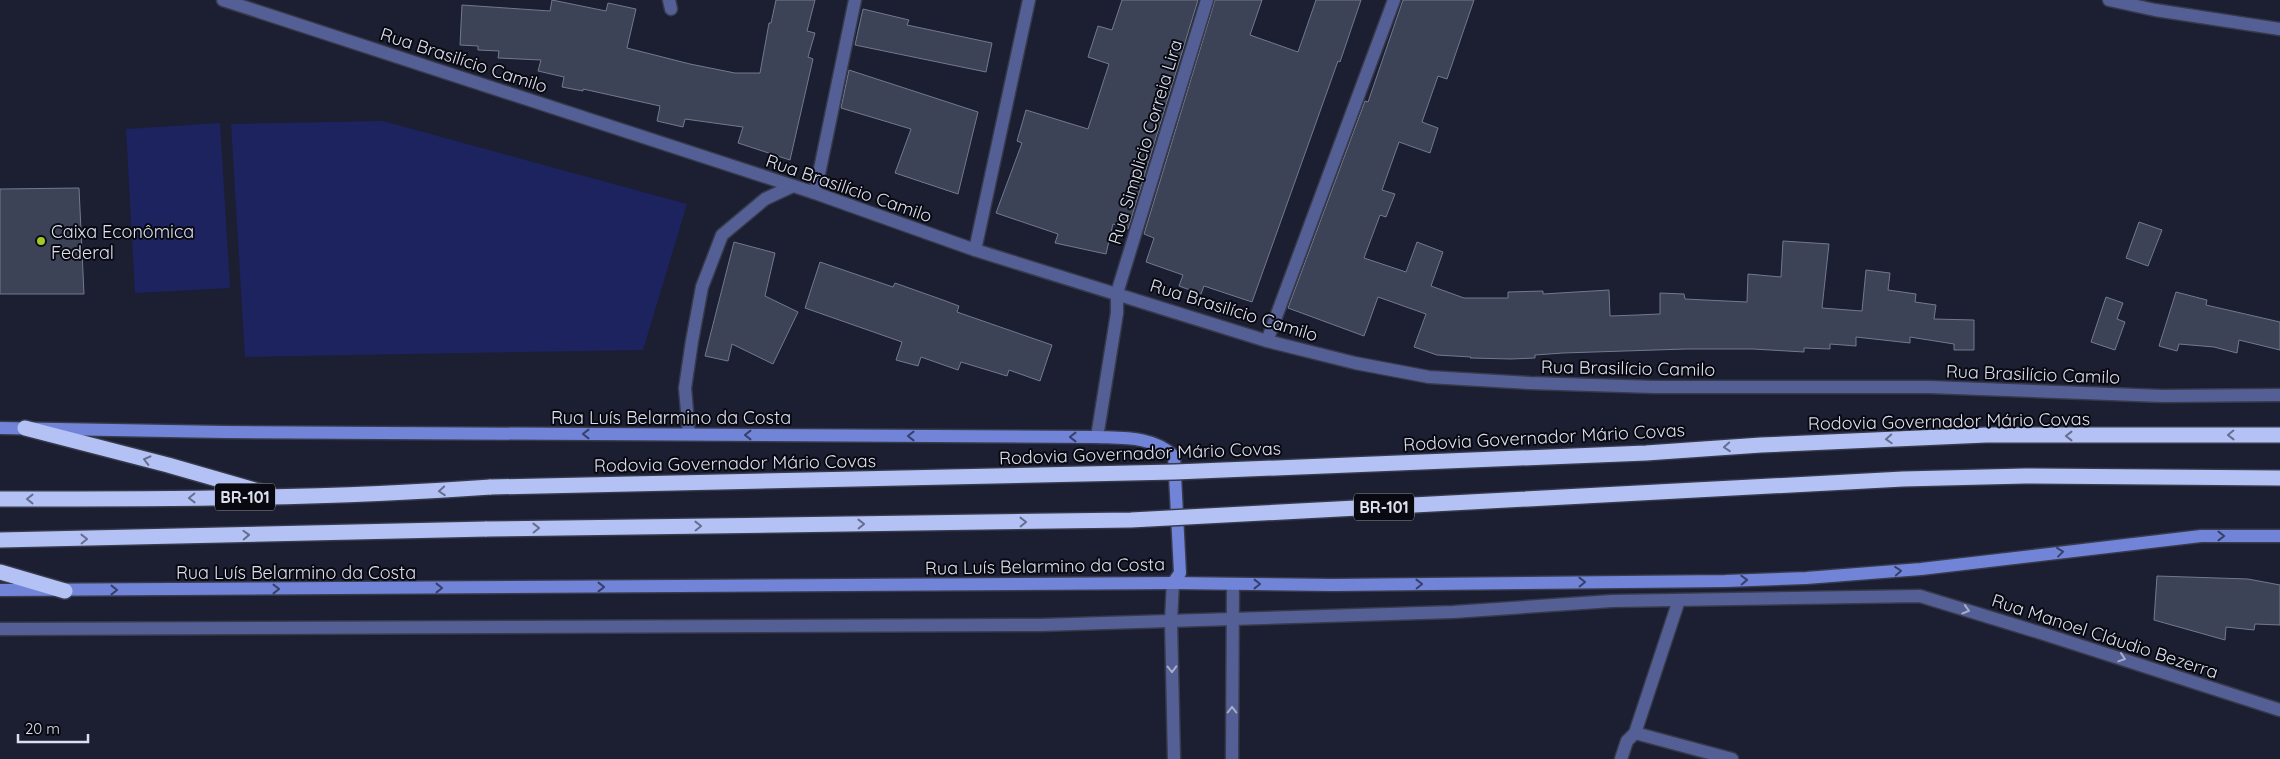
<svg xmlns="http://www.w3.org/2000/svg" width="2280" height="759" font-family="Quicksand,sans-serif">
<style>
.green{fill:#1c235f}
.building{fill:#3d4357;stroke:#72798f}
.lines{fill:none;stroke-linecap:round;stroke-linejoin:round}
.street-casing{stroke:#363a4b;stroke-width:15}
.secondary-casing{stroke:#363a4b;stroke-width:15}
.highway-casing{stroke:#363a4b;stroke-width:18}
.street{stroke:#546095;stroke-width:12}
.secondary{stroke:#7184d8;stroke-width:12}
.highway{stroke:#b3c1f5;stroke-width:15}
.highway-bridge-casing{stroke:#363a4b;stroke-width:18;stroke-linecap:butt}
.highway-bridge{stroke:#b3c1f5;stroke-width:15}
.oneway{stroke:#37406b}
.oneway2{stroke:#666e8e}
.oneway3{stroke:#a6adca}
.poi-dot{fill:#a3c927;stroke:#080911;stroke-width:2}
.labels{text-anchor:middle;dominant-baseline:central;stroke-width:4;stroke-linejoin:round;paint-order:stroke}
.shield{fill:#080911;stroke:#9ca0ab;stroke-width:1}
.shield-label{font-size:16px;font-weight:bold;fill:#dce0ed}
.street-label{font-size:18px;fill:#dce0ed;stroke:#080911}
.poi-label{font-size:18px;fill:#dce0ed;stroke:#080911;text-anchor:start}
</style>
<rect width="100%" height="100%" fill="#1b1f31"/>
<g class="green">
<path d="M383 121 687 204 643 350 245 357 231 124Z"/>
<path d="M220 123 230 288 135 293 126 129Z"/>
</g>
<g class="building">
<path d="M552 0 606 11 608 3 636 9 627 48 690 64 735 73H760L769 23H771L776 0H815L807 31 815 33 808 57 813 59 790 160 738 143 743 127 685 119 683 127 657 121 660 106 583 89V91L562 87 564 77 538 71 541 60 498 58 499 51 478 50V46L460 45 462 5 550 11Z"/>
<path d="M1122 0H1198L1128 229 1113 224 1106 254 1055 243 1058 234 996 213 1022 143 1017 141 1026 110 1088 129 1109 64 1088 57 1098 26 1112 30Z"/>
<path d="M1215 0H1262L1250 35 1298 52 1316 0H1361L1340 62 1338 61 1252 302 1204 286 1201 294 1179 286 1183 275 1146 262 1154 238 1144 234Z"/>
<path d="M1403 0H1474L1447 79 1438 76 1422 122 1438 128 1430 153 1399 142 1382 190 1395 194 1386 217 1380 215 1364 258 1406 272 1417 242 1443 252 1431 286 1464 298H1508V292L1543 291V294L1609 290 1610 316 1637 315 1660 314V293L1684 294 1685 299 1747 302 1748 274 1781 277 1783 241 1829 244 1822 308 1862 311 1866 270 1890 273 1888 290 1916 294 1915 302 1936 305 1934 319 1974 320V350H1954V344L1910 337V343L1856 337V346L1830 344V349L1804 348V352L1753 349H1686L1563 353 1535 355V358L1511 359 1470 358 1471 357 1437 355 1414 347 1426 314 1378 297 1364 336 1288 308 1365 101 1368 102Z"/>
<path d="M863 9 909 20 907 25 992 43 986 72 855 45Z"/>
<path d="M849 70 978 112 958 194 895 173 911 129 841 108Z"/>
<path d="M79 188 84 294H0V189Z"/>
<path d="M2139 222 2162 230 2148 266 2126 258Z"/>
<path d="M734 242 775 253 765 296 798 312 773 364 732 344 728 361 705 356Z"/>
<path d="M820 262 893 287 895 283 943 300 959 306 957 312 1052 345 1040 381 1009 370 1007 376 961 362 958 370 921 357 918 366 896 360 902 342 805 308Z"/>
<path d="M2176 292 2207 300 2206 305 2280 322V350L2239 340 2237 353 2214 347 2179 344 2177 351 2159 346Z"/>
<path d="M2106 297 2123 303 2117 319 2125 322 2115 350 2091 342Z"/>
<path d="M2157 576 2248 579 2280 585V625L2255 624 2254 630 2226 627 2225 640 2154 620Z"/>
</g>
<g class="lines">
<defs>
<g id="street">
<path d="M223 0 815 193 975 250 1267 341 1355 363 1429 377 1530 383 1654 387H1929L2162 396 2280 395"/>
<path d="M669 0 671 9"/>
<path d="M2109 0 2155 10 2280 29"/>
<path d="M815 193 855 0"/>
<path d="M975 250 1029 0"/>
<path d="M1267 341 1394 0"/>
<path d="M689 434 685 388 692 341 702 287 722 235 765 199 793 186"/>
<path d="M1097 437 1117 313V293L1207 0"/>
<path d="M1173 583 1171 620 1174 759"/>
<path d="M0 629 1041 625 1453 612 1612 601 1920 596 2041 633 2280 710"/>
<path d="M1635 733 1732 759"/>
<path d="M1232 759 1233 584"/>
<path d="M1621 759 1627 741 1635 733 1679 600"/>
</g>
<g id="secondary">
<path d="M0 428 225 432 1097 437C1124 438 1153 436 1174 456L1180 573 1173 583"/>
<path d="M0 590 1173 583 1333 585 1725 581 1806 578 1921 569 2201 536H2280"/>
</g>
<g id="highway">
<path d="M25 428 168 465 262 492"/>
<path d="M0 499C163 499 327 499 491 487"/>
<path d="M0 540 487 529"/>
<path d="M0 572 65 591"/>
</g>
</defs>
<use href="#street" class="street-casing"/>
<use href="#secondary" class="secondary-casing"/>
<use href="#highway" class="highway-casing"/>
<use href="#street" class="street"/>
<use href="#secondary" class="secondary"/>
<use href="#highway" class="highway"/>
<defs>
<g id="highway-bridge">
<path d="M491 487 1175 472 1646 453 1761 445 1986 435H2280"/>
<path d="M487 529 1131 520 1903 479 2025 476 2280 478"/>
</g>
</defs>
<use href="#highway-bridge" class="highway-bridge-casing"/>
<use href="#highway-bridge" class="highway-bridge"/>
</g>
<defs><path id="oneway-chevron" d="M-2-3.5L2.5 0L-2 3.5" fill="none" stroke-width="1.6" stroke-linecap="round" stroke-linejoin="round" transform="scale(1.25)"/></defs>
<g class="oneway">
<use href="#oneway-chevron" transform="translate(586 434) rotate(-180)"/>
<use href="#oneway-chevron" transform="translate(748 435) rotate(-180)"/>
<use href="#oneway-chevron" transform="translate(911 436) rotate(-180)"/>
<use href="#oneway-chevron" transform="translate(1073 437) rotate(-180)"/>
<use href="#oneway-chevron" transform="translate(2221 536)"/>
<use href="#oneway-chevron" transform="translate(2060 552) rotate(-7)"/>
<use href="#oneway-chevron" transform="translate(1898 571) rotate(-5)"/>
<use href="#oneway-chevron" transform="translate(1744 580) rotate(-2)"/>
<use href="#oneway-chevron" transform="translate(1582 582) rotate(-1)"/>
<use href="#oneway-chevron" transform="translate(1257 584)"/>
<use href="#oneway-chevron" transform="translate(1419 584) rotate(-1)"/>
<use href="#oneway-chevron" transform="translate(601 587)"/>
<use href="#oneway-chevron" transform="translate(439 588)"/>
<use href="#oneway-chevron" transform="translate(276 589)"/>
<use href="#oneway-chevron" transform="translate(114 590)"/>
</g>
<g class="oneway2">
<use href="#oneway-chevron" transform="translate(2231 435) rotate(179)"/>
<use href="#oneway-chevron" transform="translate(2069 436) rotate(-180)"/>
<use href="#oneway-chevron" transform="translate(1889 439) rotate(177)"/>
<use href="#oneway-chevron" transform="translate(1727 447) rotate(176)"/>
<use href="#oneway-chevron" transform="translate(147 460) rotate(-166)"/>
<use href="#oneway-chevron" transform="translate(442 491) rotate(176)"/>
<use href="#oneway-chevron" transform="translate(192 498) rotate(179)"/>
<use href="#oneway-chevron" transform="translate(30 499) rotate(-180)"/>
<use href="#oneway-chevron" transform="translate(1023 522) rotate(-1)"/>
<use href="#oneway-chevron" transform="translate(861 524) rotate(-1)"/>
<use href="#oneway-chevron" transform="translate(698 526) rotate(-1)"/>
<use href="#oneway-chevron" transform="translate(536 528) rotate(-1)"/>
<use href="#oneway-chevron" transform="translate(246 535) rotate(-2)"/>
<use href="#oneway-chevron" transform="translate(84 539) rotate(-1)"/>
</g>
<g class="oneway3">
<use href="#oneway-chevron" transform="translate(1966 610) rotate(17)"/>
<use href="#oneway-chevron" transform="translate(2122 658) rotate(18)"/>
<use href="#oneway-chevron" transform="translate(1172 669) rotate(89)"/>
<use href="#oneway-chevron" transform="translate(1232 710) rotate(-90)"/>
</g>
<circle class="poi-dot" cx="41" cy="241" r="5"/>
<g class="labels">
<g class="shield">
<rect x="215" y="483.5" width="60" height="27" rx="4"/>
<rect x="1354" y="493.5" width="60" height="27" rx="4"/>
</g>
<g class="shield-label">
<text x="245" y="497">BR-101</text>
<text x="1384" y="507">BR-101</text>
</g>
<g class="street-label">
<text transform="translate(464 60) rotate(18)">Rua Brasilício Camilo</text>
<text transform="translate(1145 142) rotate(-73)">Rua Simplicio Correia Lira</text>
<text transform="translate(849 188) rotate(19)">Rua Brasilício Camilo</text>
<text transform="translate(1234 310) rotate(17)">Rua Brasilício Camilo</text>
<text transform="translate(1628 368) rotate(1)">Rua Brasilício Camilo</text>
<text transform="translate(2033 374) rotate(2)">Rua Brasilício Camilo</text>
<text x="671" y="417">Rua Luís Belarmino da Costa</text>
<text transform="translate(1949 421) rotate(-1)">Rodovia Governador Mário Covas</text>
<text transform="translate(1544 437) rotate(-3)">Rodovia Governador Mário Covas</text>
<text transform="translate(1140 453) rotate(-2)">Rodovia Governador Mário Covas</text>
<text transform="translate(735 463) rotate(-1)">Rodovia Governador Mário Covas</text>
<text transform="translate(1045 566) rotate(-1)">Rua Luís Belarmino da Costa</text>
<text x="296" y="572">Rua Luís Belarmino da Costa</text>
<text transform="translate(2105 636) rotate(18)">Rua Manoel Cláudio Bezerra</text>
</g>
<g class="poi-label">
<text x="51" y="231">Caixa Econômica<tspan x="51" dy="21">Federal</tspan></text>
</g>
</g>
<path d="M18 734v8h70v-8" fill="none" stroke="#dce0ed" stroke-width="2.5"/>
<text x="25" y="734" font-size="15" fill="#dce0ed" stroke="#080911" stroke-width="4" paint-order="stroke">20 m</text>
</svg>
